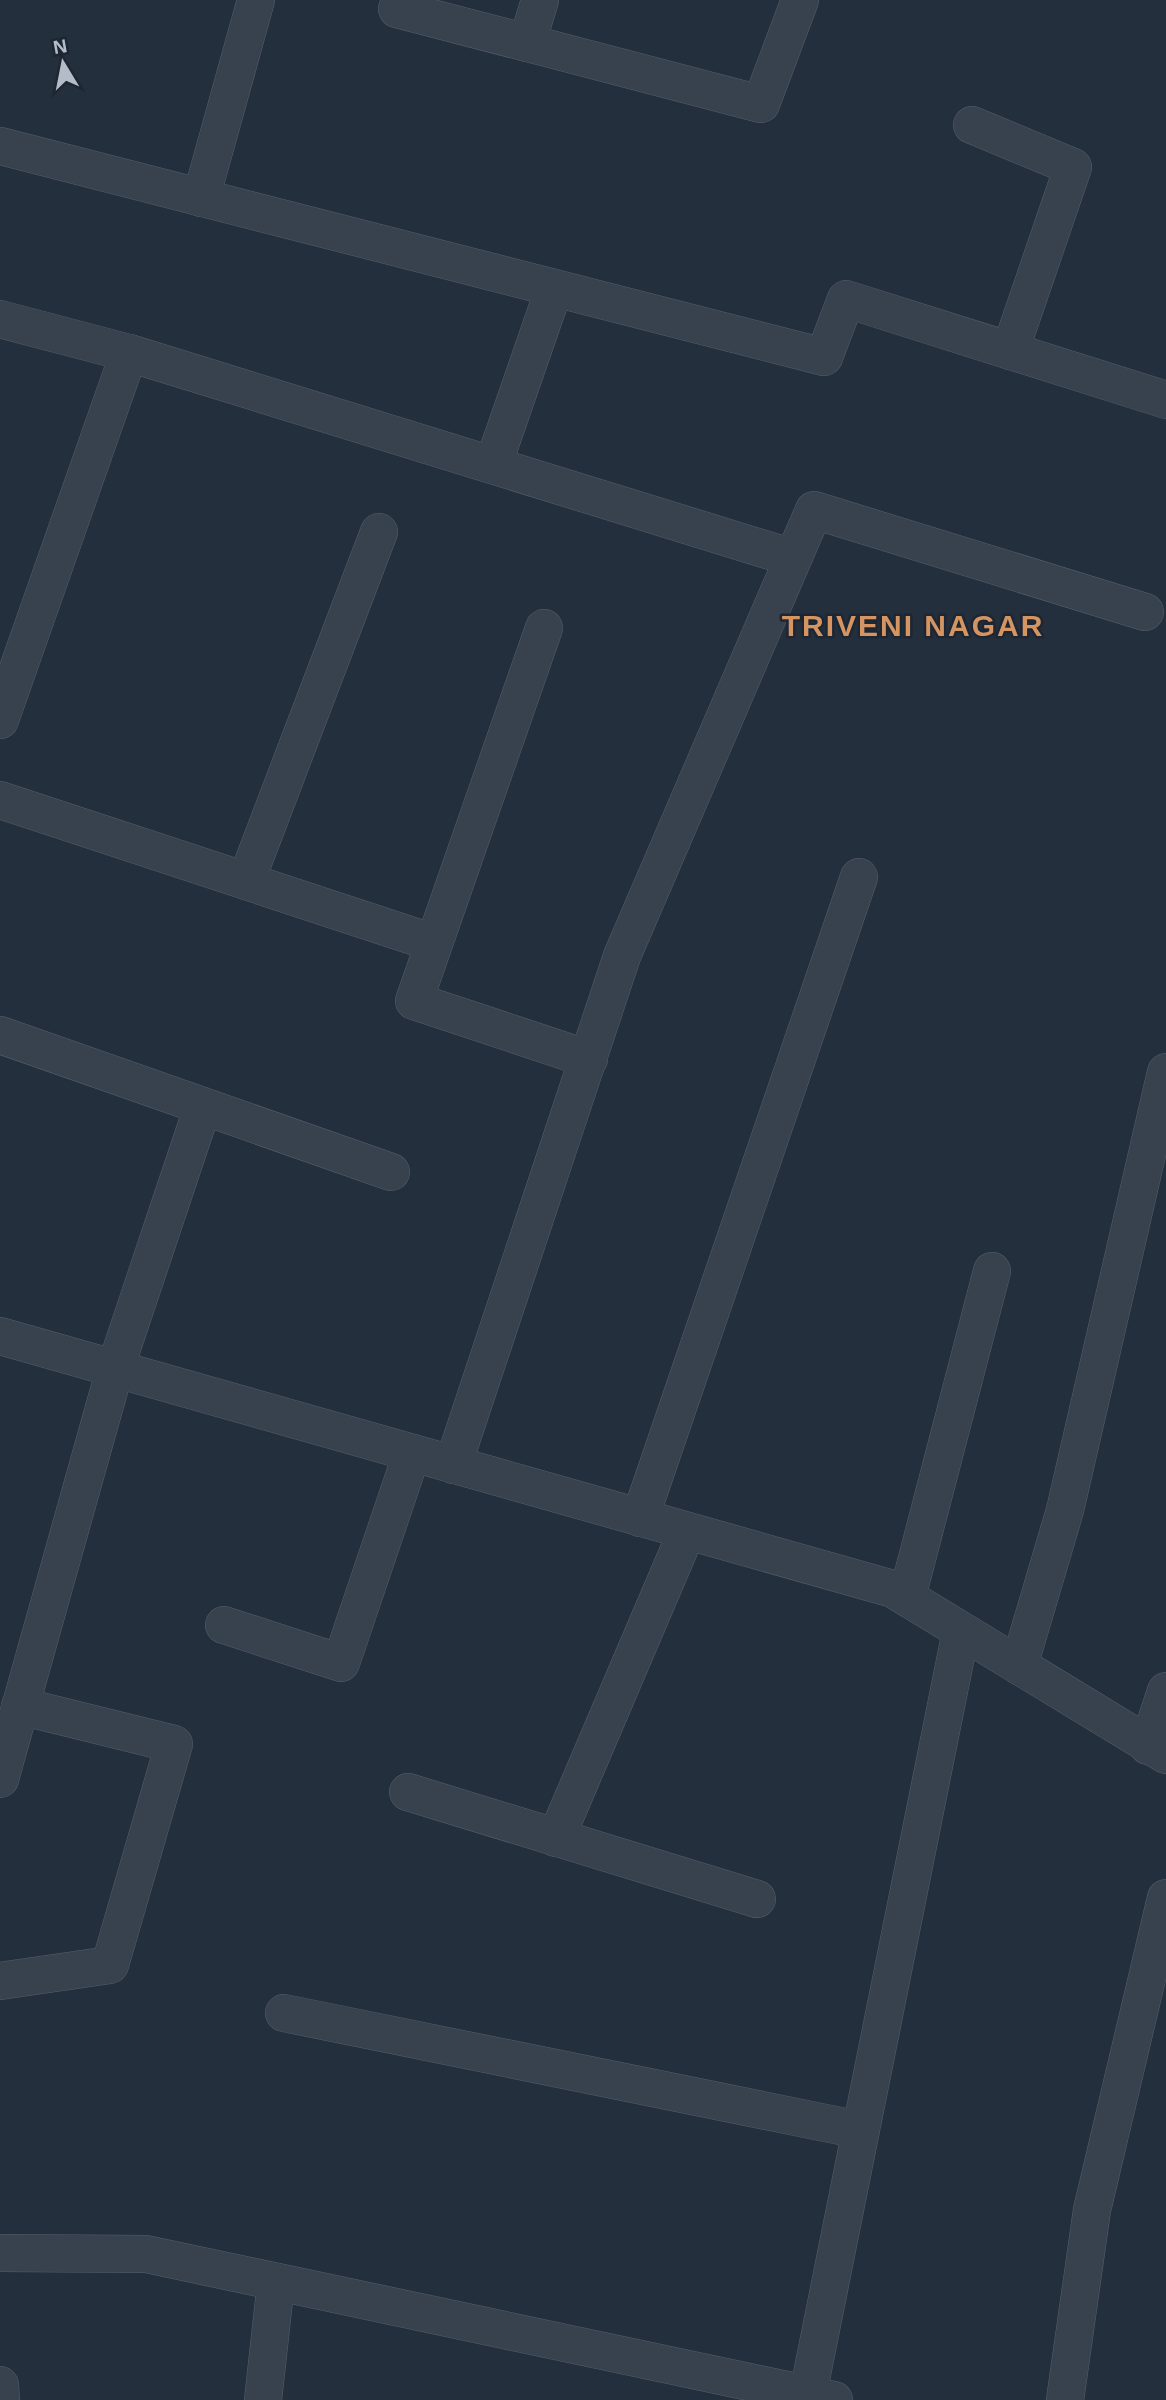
<svg xmlns="http://www.w3.org/2000/svg" width="1166" height="2400" font-family="Arial,sans-serif">
<style>
.lines{fill:none;stroke-linecap:round;stroke-linejoin:round}
.street-casing{stroke:#565f6c;stroke-width:38}
.street{stroke:#38414e;stroke-width:37}
.labels{text-anchor:middle;dominant-baseline:central;stroke-width:5;stroke-linejoin:round;paint-order:stroke}
.district-label{font-size:30px;font-weight:bold;letter-spacing:2px;fill:#d59563;stroke:#1d2633}
</style>
<rect width="100%" height="100%" fill="#242f3e"/>
<g class="lines">
<defs>
<g id="street">
<path d="M397 9 761 104 800 0"/>
<path d="M527 43 540 0"/>
<path d="M972 125 1073 167 1010 351"/>
<path d="M0 146 824 357 846 299 1166 400"/>
<path d="M201 198 256 0"/>
<path d="M0 319 129 353 793 558"/>
<path d="M493 465 554 289"/>
<path d="M544 628 414 1001 589 1059"/>
<path d="M0 720 129 353"/>
<path d="M0 800 434 943"/>
<path d="M246 881 379 532"/>
<path d="M0 1035 391 1172"/>
<path d="M0 1336 893 1589 1166 1755"/>
<path d="M453 1465 622 956 814 510 1145 612"/>
<path d="M640 1518 859 877"/>
<path d="M907 1597 992 1271"/>
<path d="M224 1625 341 1663 412 1453"/>
<path d="M1019 1666 1065 1510 1166 1072"/>
<path d="M1148 1746 1166 1691"/>
<path d="M0 1779 115 1369 203 1106"/>
<path d="M408 1792 757 1899"/>
<path d="M556 1838 687 1531"/>
<path d="M0 1981 110 1965 174 1744 20 1706"/>
<path d="M284 2013 860 2130"/>
<path d="M0 2253 146 2254 834 2400"/>
<path d="M0 2385 1 2400"/>
<path d="M808 2394 961 1631"/>
<path d="M263 2400 276 2282"/>
<path d="M1065 2400 1092 2210 1166 1898"/>
</g>
</defs>
<use href="#street" class="street-casing"/>
<use href="#street" class="street"/>
</g>
<g class="labels">
<g class="district-label">
<text x="913" y="625">TRIVENI NAGAR</text>
</g>
</g>
<g transform="translate(63 63) rotate(350)" stroke="#1d2633" stroke-width="5" paint-order="stroke">
<path d="M0-5L12 26L0 18L-12 26Z" fill="#b4bcc9"/>
<text y="-10" font-size="19" font-weight="bold" text-anchor="middle" fill="#b4bcc9">N</text>
</g>
</svg>
